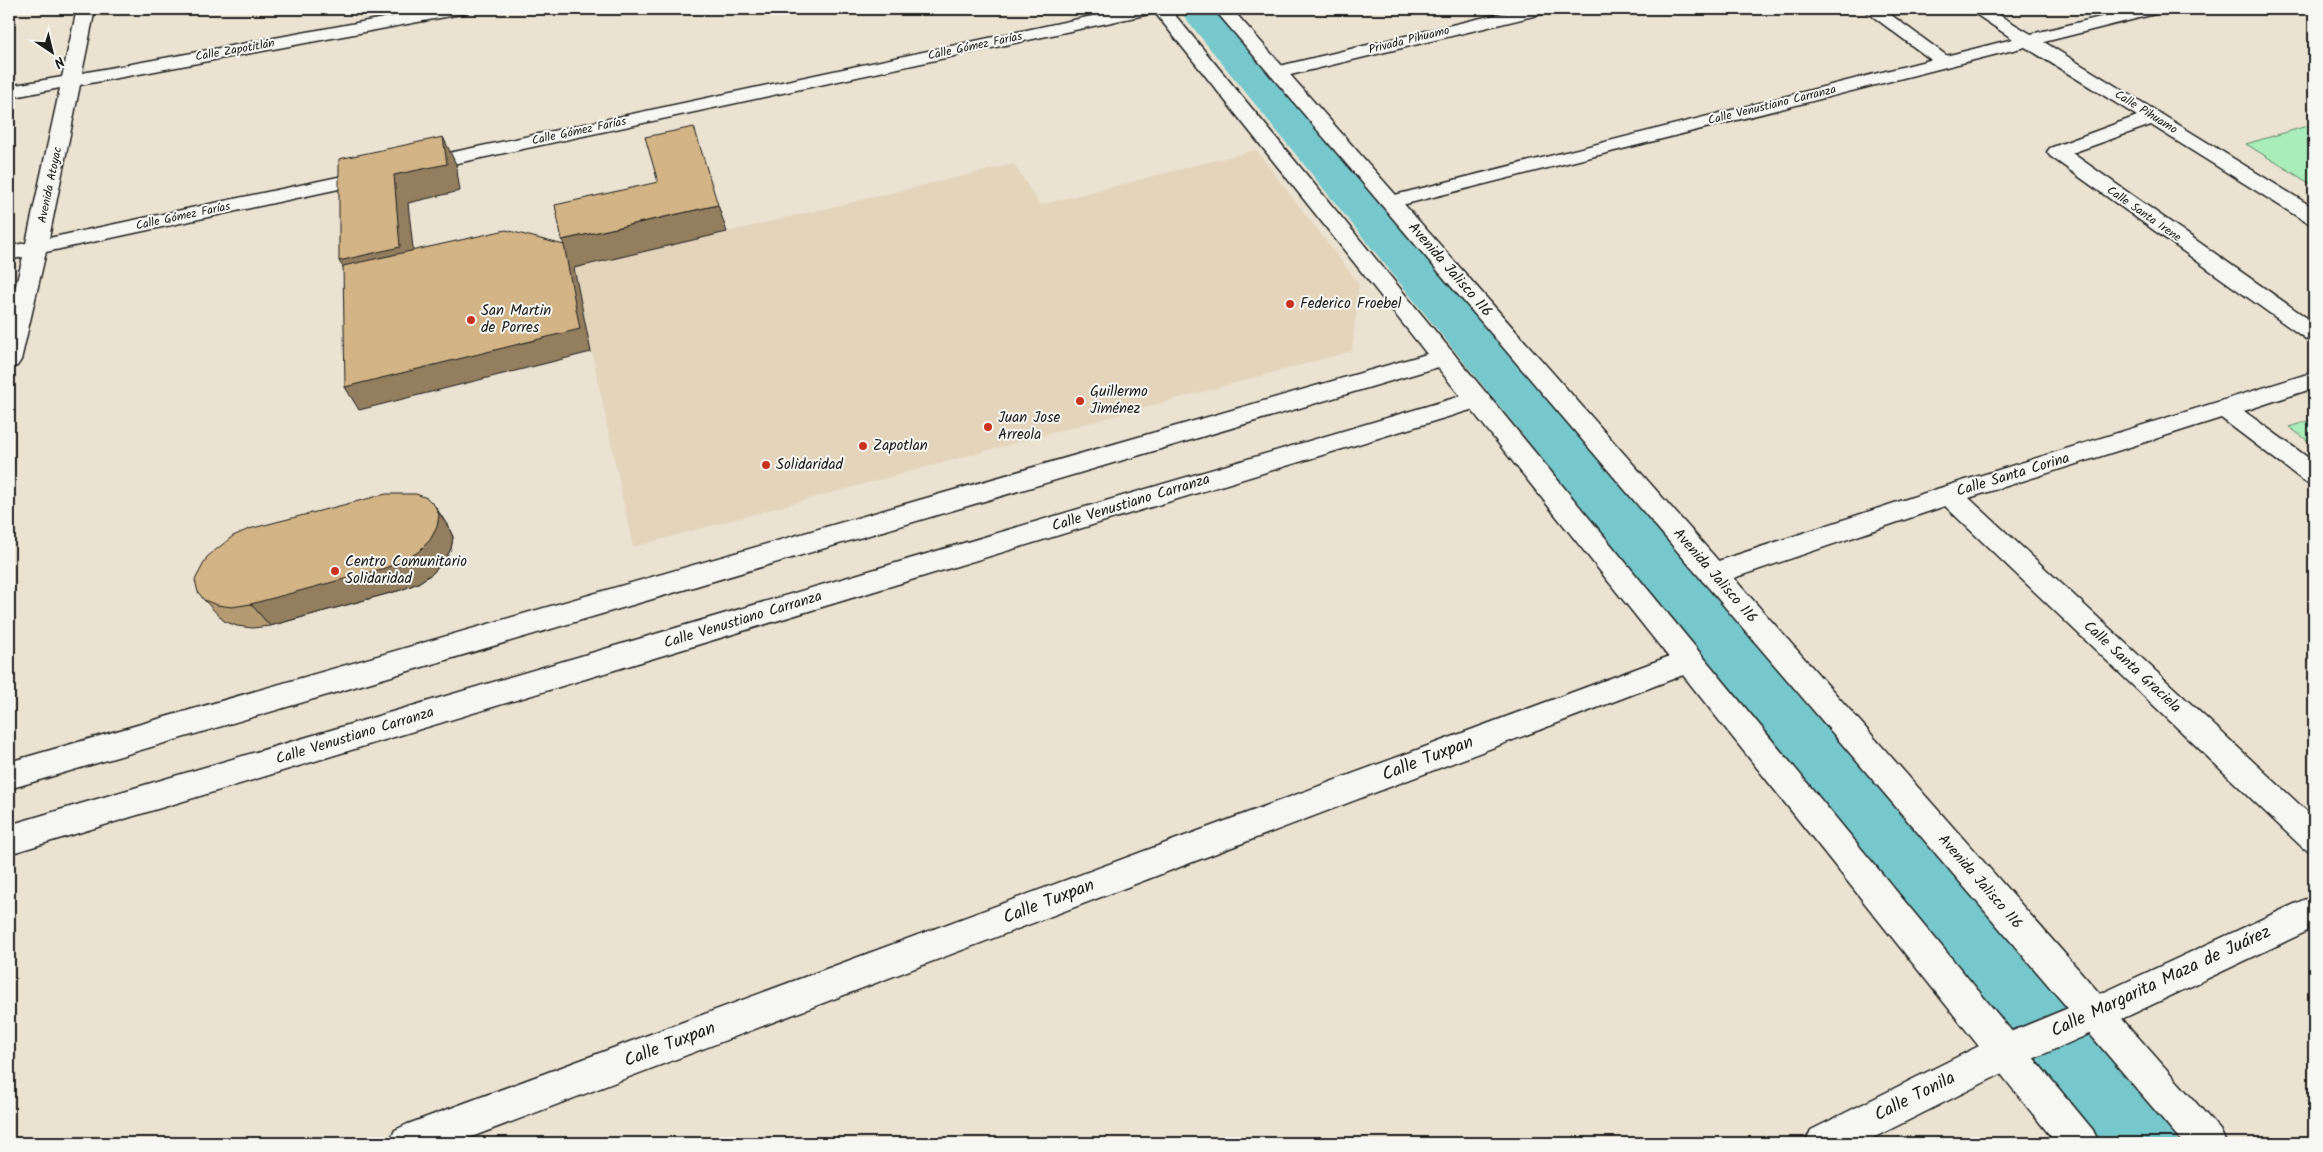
<svg xmlns="http://www.w3.org/2000/svg" width="2323" height="1152" font-family="Kalam,sans-serif">
<style>
.built{fill:#e4d4bb}
.green{fill:#a9eeba;stroke:#62856b}
.lines{fill:none;stroke-linecap:round;stroke-linejoin:round}
.canal{fill:#76c8cc;fill-rule:evenodd}
.lane-casing{stroke:#1c1c1c;stroke-width:3}
.street-casing{stroke:#1c1c1c;stroke-width:3}
.secondary-casing{stroke:#1c1c1c;stroke-width:3}
.lane{fill:#f6f6f2;fill-rule:evenodd}
.street{fill:#f6f6f2;fill-rule:evenodd}
.secondary{fill:#f6f6f2;fill-rule:evenodd}
.wall{fill:#b59b73;stroke:#1c1c1c}
.shaded-wall{fill:#937e5e;stroke:#1c1c1c}
.building{fill:#d2b486;stroke:#1c1c1c}
.poi-dot{fill:#c8321e;stroke:#f6f6f2;stroke-width:2}
.labels{text-anchor:middle;dominant-baseline:central;stroke-width:4;stroke-linejoin:round;paint-order:stroke}
.far-street-label{font-size:12px;fill:#1c1c1c;stroke:#f6f6f2}
.street-label{font-size:15px;fill:#1c1c1c;stroke:#f6f6f2}
.poi-label{font-size:15px;fill:#1c1c1c;stroke:#f6f6f2;text-anchor:start}
.near-street-label{font-size:18px;fill:#1c1c1c;stroke:#f6f6f2}
</style>
<rect width="100%" height="100%" fill="#ebe2d2"/>
<filter id="ink" filterUnits="userSpaceOnUse"><feTurbulence type="fractalNoise" baseFrequency=".02" numOctaves="2"/><feDisplacementMap in="SourceGraphic" scale="10" xChannelSelector="R" yChannelSelector="G"/><feConvolveMatrix kernelMatrix="1 2 1 2 8 2 1 2 1" color-interpolation-filters="sRGB"/></filter>
<g filter="url(#ink)">
<path class="built" d="M1256 150 1359 284 1352 351 633 547 574 268 1014 164 1040 205Z"/>
<g class="green">
<path d="M2314 124V186L2246 144Z"/>
<path d="M2314 419V445L2289 427Z"/>
</g>
<g class="lines">
<path class="canal" d="M1178 9H1213L2168 1117 2178 1143H2096Z"/>
<defs>
<path id="lane" d="M1863 9H1883L1954 61 1952 65H1938Z"/>
<g id="street">
<path d="M77 9H95L82 73 433 9H470L467 13 461 14 80 85 49 238 376 169 383 171 386 175 383 179 376 181 46 252 21 360 17 366 9 368V313L23 257 9 260V246L26 243 60 88 9 98V86L62 77Z"/>
<path d="M1125 9H1158L1155 13 1149 14 416 172 409 170 406 166 409 162 416 160Z"/>
<path d="M1519 9H1549L1546 13 1278 78 1271 76 1269 72 1271 68Z"/>
<path d="M1968 9H1989L2031 34 2133 9H2162L2159 13 2044 42 2314 208V223L2306 222 2151 125 2072 153 2314 323V342L2306 339 2050 156 2047 152 2050 148 2137 116 2025 47 1390 208 1383 206 1379 202 1383 198 2013 39Z"/>
<path d="M1444 349 1452 351 1456 357 1452 363 9 789V762Z"/>
<path d="M2314 372V388L2244 411 2314 462V484L2305 482 2221 418 1969 498 2314 818V852L2303 848 1945 506 1713 585 1703 582 1699 574 1703 566 1940 488Z"/>
<path d="M1478 391 1487 393 1490 399 1487 405 9 854V825Z"/>
<path d="M1689 649 1699 653 1703 661 1699 669 456 1143H389L395 1130 408 1124Z"/>
<path d="M2314 895V928L2107 1026 2019 1065 1863 1143H1805L1811 1130 1993 1039 2083 1002Z"/>
</g>
<g id="secondary">
<path d="M1152 9H1170L2093 1130 2099 1143H2056Z"/>
<path d="M1214 9H1232L2220 1130 2226 1143H2183Z"/>
</g>
</defs>
<use href="#lane" class="lane-casing"/>
<use href="#street" class="street-casing"/>
<use href="#secondary" class="secondary-casing"/>
<use href="#lane" class="lane"/>
<use href="#street" class="street"/>
<use href="#secondary" class="secondary"/>
</g>
<path class="wall" d="M435 506 449 528 453 537 451 549 444 561 433 573 418 583 401 590 270 626 252 628 237 626 224 621 204 600Z"/>
<g class="shaded-wall">
<path d="M443 137 456 164 460 191 408 203 416 275 356 288 339 261 394 175Z"/>
<path d="M718 205 727 232 574 268 591 352 359 410 345 387 564 245 562 240Z"/>
<path d="M435 506 449 528 453 537 451 549 444 561 433 573 418 583 401 590 270 626 251 604Z"/>
</g>
<g class="building">
<path d="M694 127 718 205 562 240 555 205 658 182 645 137Z"/>
<path d="M443 137 447 164 394 175 400 247 339 261V159Z"/>
<path d="M506 230 564 245 580 329 345 387 343 266Z"/>
<path d="M386 494H416L427 498 435 506 439 515 437 527 430 540 418 552 403 561 385 568 251 604 232 607 217 605 204 600 198 592 195 580 207 557 233 536 249 529Z"/>
</g>
</g>
<g class="poi-dot">
<circle cx="1290" cy="304" r="5"/>
<circle cx="471" cy="320" r="5"/>
<circle cx="1080" cy="401" r="5"/>
<circle cx="988" cy="427" r="5"/>
<circle cx="863" cy="446" r="5"/>
<circle cx="766" cy="465" r="5"/>
<circle cx="335" cy="571" r="5"/>
</g>
<g class="labels">
<g class="far-street-label">
<text transform="translate(1409 40) rotate(-14)">Privada Pihuamo</text>
<text transform="translate(975 46) rotate(-12)">Calle Gómez Farías</text>
<text transform="translate(235 50) rotate(-10)">Calle Zapotitlán</text>
<text transform="translate(1772 105) rotate(-14)">Calle Venustiano Carranza</text>
<text transform="translate(2146 112) rotate(32)">Calle Pihuamo</text>
<text transform="translate(579 131) rotate(-12)">Calle Gómez Farías</text>
<text transform="translate(50 185) rotate(-78)">Avenida Atoyac</text>
<text transform="translate(2144 214) rotate(35)">Calle Santa Irene</text>
<text transform="translate(183 216) rotate(-12)">Calle Gómez Farías</text>
</g>
<g class="street-label">
<text transform="translate(1450 270) rotate(49)">Avenida Jalisco 116</text>
<text transform="translate(2013 475) rotate(-17)">Calle Santa Corina</text>
<text transform="translate(1131 503) rotate(-17)">Calle Venustiano Carranza</text>
<text transform="translate(1715 576) rotate(49)">Avenida Jalisco 116</text>
<text transform="translate(743 620) rotate(-17)">Calle Venustiano Carranza</text>
<text transform="translate(2132 667) rotate(43)">Calle Santa Graciela</text>
<text transform="translate(355 736) rotate(-17)">Calle Venustiano Carranza</text>
<text transform="translate(1980 882) rotate(49)">Avenida Jalisco 116</text>
</g>
<g class="poi-label">
<text x="1300" y="304">Federico Froebel</text>
<text x="481" y="311">San Martin<tspan x="481" dy="17">de Porres</tspan></text>
<text x="1090" y="392">Guillermo<tspan x="1090" dy="17">Jiménez</tspan></text>
<text x="998" y="418">Juan Jose<tspan x="998" dy="17">Arreola</tspan></text>
<text x="873" y="446">Zapotlan</text>
<text x="776" y="465">Solidaridad</text>
<text x="345" y="562">Centro Comunitario<tspan x="345" dy="17">Solidaridad</tspan></text>
</g>
<g class="near-street-label">
<text transform="translate(1428 759) rotate(-21)">Calle Tuxpan</text>
<text transform="translate(1049 902) rotate(-21)">Calle Tuxpan</text>
<text transform="translate(2161 982) rotate(-25)">Calle Margarita Maza de Juárez</text>
<text transform="translate(670 1045) rotate(-21)">Calle Tuxpan</text>
<text transform="translate(1915 1097) rotate(-27)">Calle Tonila</text>
</g>
</g>
<rect width="2323" height="1152" fill="none" stroke="#f6f6f2" stroke-width="30"/>
<rect x="15" y="15" width="2293" height="1122" fill="none" stroke="#1c1c1c" stroke-width="2" filter="url(#ink)"/>
<g transform="translate(52 52) rotate(145)" stroke="#f6f6f2" stroke-width="4" paint-order="stroke">
<path d="M0-4L9 19L0 12L-9 19Z" fill="#1c1c1c"/>
<text y="-8" font-size="14" font-weight="bold" text-anchor="middle" fill="#1c1c1c">N</text>
</g>
</svg>
